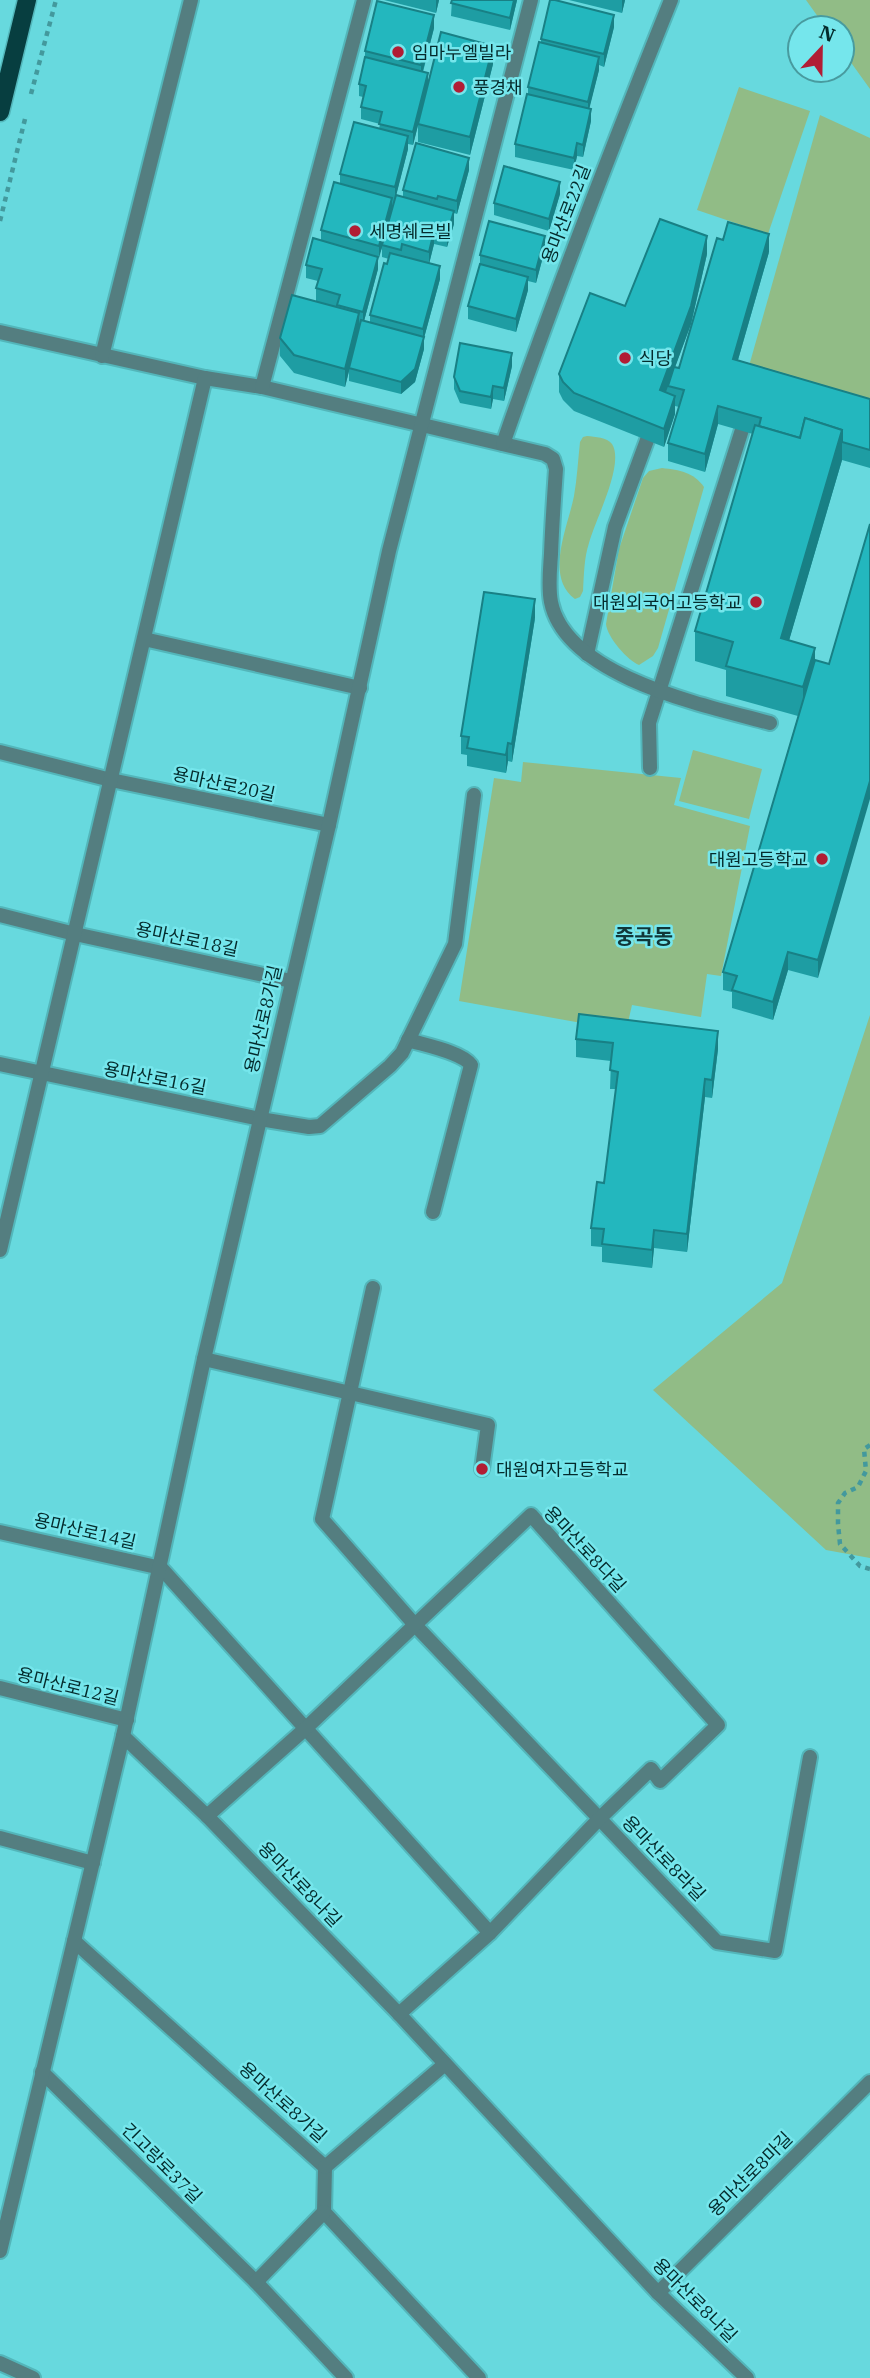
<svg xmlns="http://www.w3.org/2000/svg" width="870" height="2378" font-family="'IBM Plex Serif','Noto Sans KR',serif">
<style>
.green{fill:#91bc86}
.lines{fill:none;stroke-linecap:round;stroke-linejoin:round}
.lane-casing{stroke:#53b6ba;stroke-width:18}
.street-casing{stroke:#53b6ba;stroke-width:18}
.primary-casing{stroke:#53b6ba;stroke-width:21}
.path{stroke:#43999d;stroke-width:4.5;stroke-dasharray:5 5;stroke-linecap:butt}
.lane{stroke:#547e80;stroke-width:14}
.street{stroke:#547e80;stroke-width:14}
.primary{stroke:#073e40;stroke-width:18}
.wall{fill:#1e9da3;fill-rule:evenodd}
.shaded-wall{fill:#188085}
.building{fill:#23b7be;stroke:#188085;stroke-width:2}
.poi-dot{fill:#b11d34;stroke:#75e6ec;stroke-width:2.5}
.labels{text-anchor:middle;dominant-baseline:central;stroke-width:5;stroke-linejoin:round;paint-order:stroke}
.poi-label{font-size:18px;fill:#042b2c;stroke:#75e6ec;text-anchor:start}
.street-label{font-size:18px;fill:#042b2c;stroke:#75e6ec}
.quarter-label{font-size:21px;font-weight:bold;fill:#113638;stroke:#75e6ec}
</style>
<rect width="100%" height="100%" fill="#67d9de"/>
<g class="green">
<path d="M806 0H870V89L842 50V28H826Z"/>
<path d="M739 87 810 111 768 234 697 210Z"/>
<path d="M820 115 870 138V408L747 373Z"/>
<path d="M587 436C595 437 607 437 612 444 625 464 595 520 589 543 584 558 584 575 583 591L580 597 575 599C544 576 568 527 574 496 577 479 578 460 580 442L583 437Z"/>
<path d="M662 468C680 470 693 472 704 487L658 648 653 656 639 665C628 661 607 637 606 624L619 549 643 478 649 471Z"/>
<path d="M693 750 762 769 749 819 679 801Z"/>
<path d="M523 762 681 778 674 805 750 826 721 976 707 974 701 1017 632 1005 626 1031 459 1001 494 778 521 782Z"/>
<path d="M870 1015V1558L826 1550 653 1390 782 1283Z"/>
</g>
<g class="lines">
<defs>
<g id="lane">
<path d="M587 654 615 527 650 432 647 424"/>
<path d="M650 768 649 723 747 414"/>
<path d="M408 1040C424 1045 462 1052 471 1065L433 1212"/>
<path d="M260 1119 309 1127 320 1126 390 1066 402 1053 455 944 474 795"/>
</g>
<g id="street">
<path d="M0 332 205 378 262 387 545 454 553 459 556 469C554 498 552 526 551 554 550 570 548 587 551 602 566 677 707 706 770 723"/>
<path d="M102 356 191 0"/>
<path d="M262 387 364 0"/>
<path d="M503 444C555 294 612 147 671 0"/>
<path d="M144 639 360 688"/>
<path d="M0 752 111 780 329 825"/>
<path d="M0 915 75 934 291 981"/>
<path d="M0 1064 260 1119"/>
<path d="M0 1250 205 378"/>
<path d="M373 1288 322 1519 415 1625 717 1942 775 1951 810 1757"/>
<path d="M204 1359 488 1425 482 1469"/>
<path d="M0 1532 161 1568 490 1933"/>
<path d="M0 1688 127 1720"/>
<path d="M123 1736 207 1816 399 2014 658 2293 747 2378"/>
<path d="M207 1816 305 1729 531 1515 718 1725 660 1781 651 1769 599 1819 490 1933 399 2014"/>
<path d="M0 1838 93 1863"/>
<path d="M74 1941 325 2167 324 2212 479 2378"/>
<path d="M42 2072 256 2282 346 2378"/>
<path d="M325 2167 445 2064"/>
<path d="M0 2251 123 1736 204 1359 329 825 389 551 531 0"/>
<path d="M256 2282 324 2212"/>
<path d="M658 2293 870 2082"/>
<path d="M0 2363 33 2378"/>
</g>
<path id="primary" d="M0 112 27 0"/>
</defs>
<use href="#lane" class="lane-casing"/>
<use href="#street" class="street-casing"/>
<use href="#primary" class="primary-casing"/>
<g class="path">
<path d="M31 94 56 0"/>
<path d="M0 221 25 119"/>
<path d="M870 1445 864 1449 866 1471 858 1487 845 1493 838 1503V1524L840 1544 860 1566 870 1569"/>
</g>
<use href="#lane" class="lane"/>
<use href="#street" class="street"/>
<use href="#primary" class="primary"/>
</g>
<g class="wall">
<path d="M384 0H439L436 13Z"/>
<path d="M452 0H517L510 30 451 16Z"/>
<path d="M569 0H625L622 13Z"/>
<path d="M614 27 604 67 599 65V70L589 108 591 121 583 157 577 156 574 170 515 157V144L528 94V87L541 43V39Z"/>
<path d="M434 28 423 72 427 87 493 64 470 155 418 142V125L413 145 408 144V149L396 195 403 197V190L469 170 457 214 454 213V224L447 247 434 244 429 264 440 279 424 338V349L415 382 401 394 349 381V371L345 387 294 373 280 356V338L337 307 316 301V288L318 281 306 278V265L321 240V230L340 184V174L379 129 380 124 361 119V107L363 97 359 96V84L365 59V51ZM382 248V257L389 259 370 315V323L364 321 378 269V258Z"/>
<path d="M560 194 549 231 494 215V203Z"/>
<path d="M545 249 536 283 528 281V290L516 332 468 319V306L480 264V255Z"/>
<path d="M769 252 738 360 870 399V468L842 460 789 640 815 660 829 664 818 978 788 970 773 1020 732 1008V992L723 990V972L798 716 726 696V670L695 661V631L753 434 718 424 705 472 668 461V443L679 407 675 406V414L664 447 574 411 563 400 559 392V374L625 306 707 254 691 324 675 367 679 368Z"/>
<path d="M512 366 504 401 493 399 491 409 460 403 454 389V377Z"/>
<path d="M535 618 512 762 508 761 506 773 467 766V755L461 754V736Z"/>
<path d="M576 1039 718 1049 712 1098 705 1097 687 1252 654 1248 652 1268 602 1262V1247L591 1246V1228L604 1183 616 1089H610L611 1061 576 1057Z"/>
</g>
<g class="shaded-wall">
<path d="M436 0H439L436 13Z"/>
<path d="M514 0H517L510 30V18Z"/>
<path d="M622 0H625L622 13Z"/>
<path d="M434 15V28L421 78V65Z"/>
<path d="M614 15V27L604 67V54Z"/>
<path d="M493 46V64L470 155V137Z"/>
<path d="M599 57V70L588 114V102Z"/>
<path d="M428 73V86L413 145V132Z"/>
<path d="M591 109V121L583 157V145Z"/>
<path d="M408 136V149L395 200V187Z"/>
<path d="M577 143V156L574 170V158Z"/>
<path d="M469 158V170L457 214V201Z"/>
<path d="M560 182V194L549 231V219Z"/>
<path d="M392 198V211L379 258V246Z"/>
<path d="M454 211V224L447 247V234Z"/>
<path d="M434 231V244L429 264V252Z"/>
<path d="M769 234V252L733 377V359Z"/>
<path d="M545 236V249L536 283V270Z"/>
<path d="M707 236V254L691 324 660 408V390Z"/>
<path d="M378 257V269L363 325V312Z"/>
<path d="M440 266V279L424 338V349L415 382 401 394V382L423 340V329Z"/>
<path d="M528 277V290L516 332V319Z"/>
<path d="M359 313V331L345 387V369Z"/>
<path d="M512 353V366L504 401V388Z"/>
<path d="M493 386V399L491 409V397Z"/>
<path d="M675 396V414L664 447V429Z"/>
<path d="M718 406V424L705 472V454Z"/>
<path d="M842 430V460L781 668V638Z"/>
<path d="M535 599V618L512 762V744Z"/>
<path d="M815 648V678L803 717V687Z"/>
<path d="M508 743V761L506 773V755Z"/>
<path d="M870 781V799L818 978V960Z"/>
<path d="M788 952V970L773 1020V1002Z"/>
<path d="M718 1031V1049L712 1098V1080Z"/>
<path d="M705 1079V1097L687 1252V1234Z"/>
<path d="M654 1230V1248L652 1268V1250Z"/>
</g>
<g class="building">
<path d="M452 0H514L510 18 451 3Z"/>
<path d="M550 0H555L614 15 604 54 541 39Z"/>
<path d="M377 1 434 15 421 65 365 51Z"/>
<path d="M441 32 493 46 470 137 418 124Z"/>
<path d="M539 42 599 57 588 102 528 87Z"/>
<path d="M365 57 428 73 413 132 379 124 382 112 361 107 366 86 359 84Z"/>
<path d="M527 94 591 109 583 145 577 143 574 158 515 144Z"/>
<path d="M354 122 408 136 395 187 340 174Z"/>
<path d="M416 143 469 158 457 201 438 196 437 199 403 190Z"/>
<path d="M504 166 560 182 549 219 494 203Z"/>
<path d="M334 182 392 198 379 246 321 230Z"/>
<path d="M396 195 454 211 447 234 434 231 429 252 402 244 401 250 382 245Z"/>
<path d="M660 219 707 236 691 306 660 390 675 396 664 429 574 393 563 382 559 374 590 293 625 306Z"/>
<path d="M489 221 545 236 536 270 480 255Z"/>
<path d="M728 222 769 234 733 359 870 399V450L842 442V430L805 418 800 438 759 426 761 418 718 406 705 454 668 443 684 390 668 386 674 367 679 368 717 238 723 240Z"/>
<path d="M313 238 378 257 363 312 337 305 340 295 316 288 322 269 306 265Z"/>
<path d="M390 253 440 266 423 329 370 315 384 263 387 264Z"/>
<path d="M480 264 528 277 516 319 468 306Z"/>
<path d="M292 295 359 313 345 369 294 355 280 338Z"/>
<path d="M361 320 424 337 415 369 401 382 349 368Z"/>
<path d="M460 343 512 353 504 388 493 386 491 397 460 391 454 377Z"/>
<path d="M805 418 842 430 781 638 815 648 803 687 726 666 733 642 695 631 755 425 800 438Z"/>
<path d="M870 524V781L818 960 788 952 773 1002 732 990 737 976 723 972 815 660 829 664Z"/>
<path d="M484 592 535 599 512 744 508 743 506 755 467 748 469 737 461 736Z"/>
<path d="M579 1014 718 1031 712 1080 705 1079 687 1234 654 1230 652 1250 602 1244 604 1229 591 1228 597 1182 604 1183 618 1072 610 1070 613 1043 576 1039Z"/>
</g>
<g class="poi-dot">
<circle cx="398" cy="52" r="7"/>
<circle cx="459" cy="87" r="7"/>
<circle cx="355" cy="231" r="7"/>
<circle cx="625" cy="358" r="7"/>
<circle cx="756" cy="602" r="7"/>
<circle cx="822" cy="859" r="7"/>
<circle cx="482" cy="1469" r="7"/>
</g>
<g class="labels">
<g class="poi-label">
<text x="412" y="52">임마누엘빌라</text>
<text x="473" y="87">풍경채</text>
<text x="369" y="231">세명쉐르빌</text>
<text x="639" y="358">식당</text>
<text x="742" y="602" text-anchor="end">대원외국어고등학교</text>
<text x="808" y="859" text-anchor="end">대원고등학교</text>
<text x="496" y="1469">대원여자고등학교</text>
</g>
<g class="street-label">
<text transform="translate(566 214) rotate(-69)">용마산로22길</text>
<text transform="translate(224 784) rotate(12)">용마산로20길</text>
<text transform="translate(187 939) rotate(12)">용마산로18길</text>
<text transform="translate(263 1019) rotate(-77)">용마산로8가길</text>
<text transform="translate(155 1078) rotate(11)">용마산로16길</text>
<text transform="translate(85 1531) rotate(13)">용마산로14길</text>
<text transform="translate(585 1549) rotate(47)">용마산로8다길</text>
<text transform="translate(68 1686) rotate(14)">용마산로12길</text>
<text transform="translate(664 1858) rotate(46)">용마산로8라길</text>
<text transform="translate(300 1884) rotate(46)">용마산로8나길</text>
<text transform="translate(283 2102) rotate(42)">용마산로8가길</text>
<text transform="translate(162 2163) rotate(45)">긴고랑로37길</text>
<text transform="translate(750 2174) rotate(-45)">용마산로8마길</text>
<text transform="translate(695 2300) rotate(45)">용마산로8나길</text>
</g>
<g class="quarter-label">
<text x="644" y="936">중곡동</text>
</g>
</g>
<g transform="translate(821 49) rotate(22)"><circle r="33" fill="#75e6ec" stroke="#489b9f" stroke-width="2"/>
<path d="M0-5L12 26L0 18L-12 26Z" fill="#b11d34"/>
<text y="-10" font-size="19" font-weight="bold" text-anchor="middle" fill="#042b2c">N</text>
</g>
</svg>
